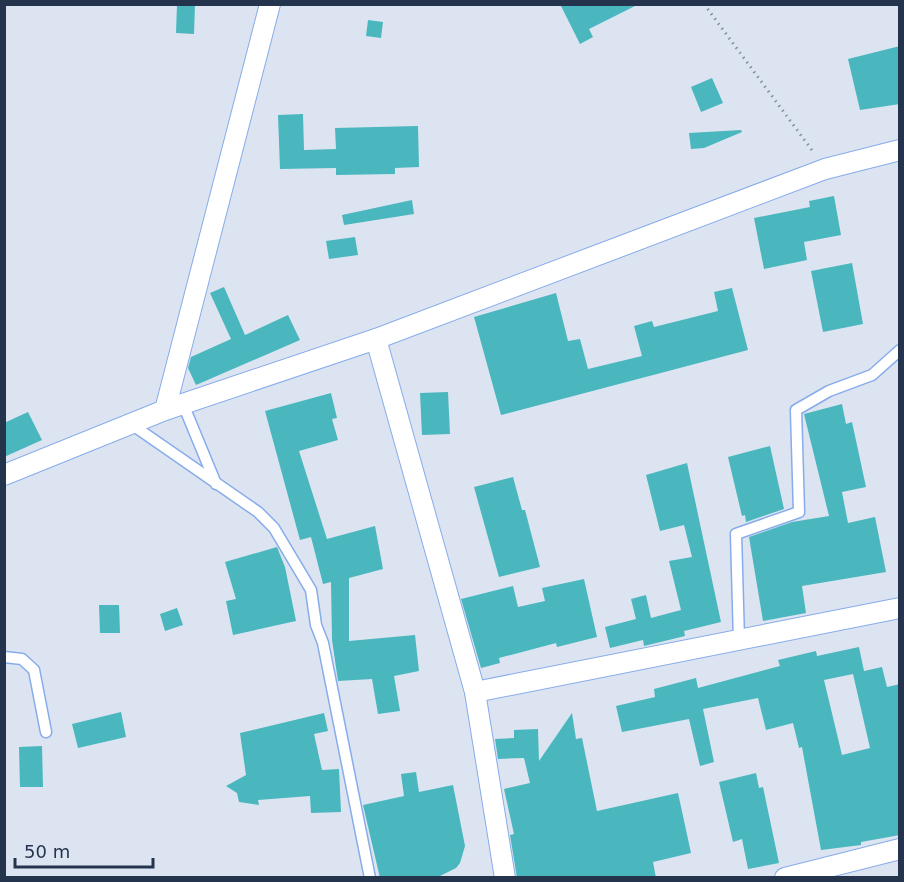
<svg xmlns="http://www.w3.org/2000/svg" width="904" height="882" font-family="'DejaVu Sans',sans-serif">
<style>
.building{fill:#49b7bd;fill-rule:evenodd}
.lines{fill:none;stroke-linecap:round;stroke-linejoin:round}
.lane-casing{stroke:#87acea;stroke-width:13}
.street-casing{stroke:#87acea;stroke-width:22}
.path{stroke:#8490a3;stroke-width:3;stroke-dasharray:1.5 4.5;stroke-linecap:butt}
.lane{stroke:#fff;stroke-width:10}
.street{stroke:#fff;stroke-width:20}
</style>
<rect width="100%" height="100%" fill="#dce4f2"/>
<g class="building">
<path d="M177 4H195L194 34 176 33Z"/>
<path d="M560 4H639L589 29 593 37 580 44Z"/>
<path d="M368 20 383 22 381 38 366 36Z"/>
<path d="M900 46V104L860 110 848 59Z"/>
<path d="M712 78 723 103 701 112 691 87Z"/>
<path d="M303 114 304 150 336 149 335 128 418 126 419 167 395 168V174L336 175V168L280 169 278 115Z"/>
<path d="M741 130 742 132 704 148 691 149 689 133Z"/>
<path d="M834 196 841 235 804 242 807 260 764 269 754 218 810 207 809 201Z"/>
<path d="M412 200 414 214 344 225 342 215Z"/>
<path d="M355 237 358 255 329 259 326 241Z"/>
<path d="M852 263 863 324 823 332 811 271Z"/>
<path d="M224 287 245 335 288 315 300 340 196 385 188 368 191 357 231 339 210 293Z"/>
<path d="M732 288 748 350 501 415 474 317 556 293 568 341 580 339 588 369 642 356 634 326 652 321 654 327 718 311 714 292Z"/>
<path d="M448 392 450 434 422 435 420 393Z"/>
<path d="M331 393 337 418 332 419 338 440 299 451 327 539 375 526 383 569 349 578V641L415 635 419 671 394 676 400 711 378 714 372 679 338 681 332 640 331 582 323 584 311 537 300 540 265 411Z"/>
<path d="M842 404 846 424 852 422 866 487 842 492 848 523 875 517 886 572 802 586 806 613 763 621 749 537 792 522 829 516 804 414Z"/>
<path d="M28 412 42 440 4 457V423Z"/>
<path d="M770 446 784 509 746 522 745 515 742 516 728 457Z"/>
<path d="M687 463 721 622 684 631 685 636 644 646 643 640 610 648 605 627 636 619 631 599 646 595 651 618 681 610 669 561 692 557 684 525 660 531 646 475Z"/>
<path d="M513 477 522 510H525L540 567 499 577 474 487Z"/>
<path d="M277 547 285 567 296 621 233 635 226 601 236 599 225 562Z"/>
<path d="M584 579 597 637 557 647 556 643 499 658 500 663 481 668 461 599 513 586 518 607 545 601 542 588Z"/>
<path d="M99 605H119L120 633H100Z"/>
<path d="M177 608 183 625 165 631 160 614Z"/>
<path d="M859 647 864 671 882 667 887 687 900 684V835L861 842V845L821 850 802 747 799 748 793 723 766 730 758 698 703 709 714 762 700 766 689 719 622 732 616 706 655 697 654 689 696 678 698 688 780 666 778 660 816 651 817 656ZM853 674 870 748 842 755 824 680Z"/>
<path d="M121 712 126 737 78 748 72 724Z"/>
<path d="M324 713 328 731 314 734 322 770 339 769 341 812 311 813 310 796 258 800 259 805 239 802 237 793 226 786 246 775 240 733Z"/>
<path d="M572 713 576 739 582 738 597 811 678 793 691 853 653 862 656 878H517L510 835 514 834 504 789 530 783 524 758 498 759 495 739 514 738V730L538 729 539 761Z"/>
<path d="M42 746 43 787H20L19 747Z"/>
<path d="M416 772 419 792 453 785 465 846 460 863 456 868 436 878H380L363 805 404 796 401 774Z"/>
<path d="M756 773 759 788 763 787 779 863 748 869 742 839 733 842 719 782Z"/>
</g>
<g class="lines">
<defs>
<g id="lane">
<path d="M183 404 216 484"/>
<path d="M131 424 258 512 274 528 311 590 316 625 323 643 370 878"/>
<path d="M739 641 736 534 799 512 796 410 829 391 872 375 900 350"/>
<path d="M4 657 22 659 34 670 46 732"/>
</g>
<g id="street">
<path d="M376 339 475 692 505 878"/>
<path d="M165 410 270 4"/>
<path d="M4 475 165 410 376 339 825 169 900 150"/>
<path d="M475 692 900 608"/>
<path d="M785 878 900 849"/>
</g>
</defs>
<use href="#lane" class="lane-casing"/>
<use href="#street" class="street-casing"/>
<path class="path" d="M704 4 814 153"/>
<use href="#lane" class="lane"/>
<use href="#street" class="street"/>
</g>
<rect width="904" height="882" fill="none" stroke="#25344d" stroke-width="12"/>
<path d="M15 858v9h138v-9" fill="none" stroke="#25344d" stroke-width="3"/>
<text x="24" y="858" font-size="18" fill="#25344d" stroke="#dce4f2" stroke-width="4.5" paint-order="stroke">50 m</text>
</svg>
